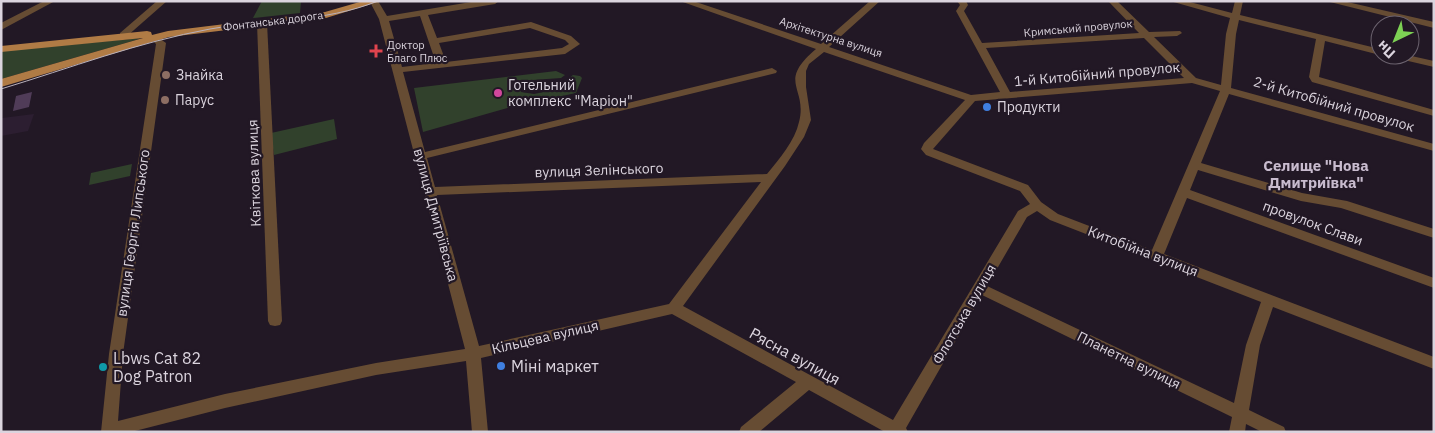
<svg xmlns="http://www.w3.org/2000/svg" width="1435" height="433" font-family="'IBM Plex Sans',sans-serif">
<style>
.built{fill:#2c1e31}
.green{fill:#31412c}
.building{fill:#503c58}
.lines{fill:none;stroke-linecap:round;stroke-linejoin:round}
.minor{fill:#664c33;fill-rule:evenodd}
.major{fill:#b07b45;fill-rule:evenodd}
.tram{stroke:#b9b1bc;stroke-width:1}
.health-dot{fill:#e0444e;stroke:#221825;stroke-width:2}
.education-dot{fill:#8d6e63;stroke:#221825;stroke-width:2}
.hotel-dot{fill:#d1479c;stroke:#221825;stroke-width:2}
.shop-dot{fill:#3f7fe0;stroke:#221825;stroke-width:2}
.culture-dot{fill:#0f9aa8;stroke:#221825;stroke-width:2}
.labels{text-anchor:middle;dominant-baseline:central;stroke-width:4.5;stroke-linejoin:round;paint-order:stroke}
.far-street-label{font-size:11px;fill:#dbd4de;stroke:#221825}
.far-poi-label{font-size:11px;fill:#dbd4de;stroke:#221825;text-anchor:start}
.street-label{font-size:14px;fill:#dbd4de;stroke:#221825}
.poi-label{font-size:14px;fill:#dbd4de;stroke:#221825;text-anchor:start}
.neighbourhood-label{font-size:15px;font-weight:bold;fill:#c8bbce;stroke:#221825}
.near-street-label{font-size:16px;fill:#dbd4de;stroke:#221825}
.near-poi-label{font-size:16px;fill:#dbd4de;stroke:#221825;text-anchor:start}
</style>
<rect width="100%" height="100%" fill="#221825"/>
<path class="built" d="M34 114 28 131 1 136 2 118Z"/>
<g class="green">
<path d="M262 1H301L300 13 253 18Z"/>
<path d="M141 38 136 40 1 79V51Z"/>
<path d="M556 71 565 75 561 78 519 81 521 92 534 94 568 87 569 78 573 75 580 76 582 78 576 93 511 107 423 132 414 88Z"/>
<path d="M334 119 337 139 274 155 271 133Z"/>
<path d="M132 164 130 176 89 185 91 173Z"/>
</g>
<path class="building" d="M32 92 29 107 13 111 16 96Z"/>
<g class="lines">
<g class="minor">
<path d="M44 1H55L1 30V23Z"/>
<path d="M157 1H167L126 37H120V33Z"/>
<path d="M378 1 387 16 477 1H499L495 4 428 15 437 38 531 22 571 36 580 44 565 54 403 72 425 152 772 68 777 71 776 73 427 158 435 187 767 174C779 159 795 141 799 122 808 87 776 83 816 49L680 1H693L821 44 870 1H880L829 47 971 95 1000 92 956 11 960 5 957 1H966L968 5 964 11 982 43 1139 33 1108 1H1117L1149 32 1180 31 1182 33 1177 36 1154 37 1196 78 1221 85 1226 34 1230 18 1170 1H1186L1232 13 1235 1H1243L1240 15 1380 49V55L1325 41 1319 77 1434 110V116L1312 82 1309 77 1316 39 1239 20 1236 34 1231 88 1434 144V151L1229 94 1201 163 1302 193 1347 201 1434 229V238L1341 208 1301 201 1198 170 1190 190 1434 278V288L1187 198 1164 254 1434 357V369L1273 307 1260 345 1249 410 1284 427 1286 432H1262L1246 424 1245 432H1229L1232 417 982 295 906 428 908 432H885L809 390 759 432H739L741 427 796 382 672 314 481 358 488 432H472L466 361 376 375 225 408 131 432H101L109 354 156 44 150 38 155 35 166 43 123 354 118 421 225 394 376 363 465 349 379 19 370 2ZM420 16 436 63 402 67 389 21ZM530 28 565 40 569 44 562 48 446 62 439 43ZM1144 38 1184 78 1010 92 986 48ZM824 52 965 100 924 143 921 149 926 155 1020 191 1030 204 1018 211 893 420 683 306 785 166 804 137 811 120 806 87V71L809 64ZM1192 83 1220 91 1152 250 1058 214 1041 202 1028 185 933 149 975 101ZM761 182 669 304 479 346 437 195ZM1037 211 1050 220 1261 302 1246 345 1234 403 987 286 1027 217Z"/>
<path d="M1326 1H1343L1434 22V28Z"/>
<path d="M262 20 267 23 282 321 280 325 275 326 270 325 268 321 257 23Z"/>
<path d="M1389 55H1407L1434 61V67L1391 57Z"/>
</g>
<path class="major" d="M363 1H381L326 18 169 37 1 87V79L143 38 1 52V46L147 31 151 32 152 35 168 31 325 12Z"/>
<path class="tram" d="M1 89C70 68 139 42 210 29 267 19 323 23 378 1"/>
</g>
<path class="health-dot" d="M373.5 43.5h5v5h5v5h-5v5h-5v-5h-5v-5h5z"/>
<g class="education-dot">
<circle cx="166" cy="75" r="5"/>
<circle cx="165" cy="100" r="5"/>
</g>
<circle class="hotel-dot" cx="498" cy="93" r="5"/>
<g class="shop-dot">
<circle cx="987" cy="107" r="5"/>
<circle cx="501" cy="366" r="5"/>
</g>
<circle class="culture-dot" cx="103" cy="367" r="5"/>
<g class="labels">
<g class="far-street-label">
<text transform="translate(273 21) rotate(-7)">Фонтанська дорога</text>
<text transform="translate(1078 28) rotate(-5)">Кримський провулок</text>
<text transform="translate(831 37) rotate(18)">Архітектурна вулиця</text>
</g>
<g class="far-poi-label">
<text x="387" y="45">Доктор<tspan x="387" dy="13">Благо Плюс</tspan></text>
</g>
<g class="street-label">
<text transform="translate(1097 74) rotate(-5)">1-й Китобійний провулок</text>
<text transform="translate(1334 104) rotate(16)">2-й Китобійний провулок</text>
<text transform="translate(599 170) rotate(-2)">вулиця Зелінського</text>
<text transform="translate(254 173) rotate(-92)">Квіткова вулиця</text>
<text transform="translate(436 215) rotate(75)">вулиця Дмитріївська</text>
<text transform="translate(1313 223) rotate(20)">провулок Слави</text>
<text transform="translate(133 233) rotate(-82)">вулиця Георгія Липського</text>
<text transform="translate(1143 251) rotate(21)">Китобійна вулиця</text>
<text transform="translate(964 314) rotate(-60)">Флотська вулиця</text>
<text transform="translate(545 337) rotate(-13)">Кільцева вулиця</text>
<text transform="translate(1129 360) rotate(26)">Планетна вулиця</text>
</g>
<g class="poi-label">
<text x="176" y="75">Знайка</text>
<text x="508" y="85">Готельний<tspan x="508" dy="16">комплекс "Маріон"</tspan></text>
<text x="175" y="100">Парус</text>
<text x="997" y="107">Продукти</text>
</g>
<g class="neighbourhood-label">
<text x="1316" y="165">Селище "Нова<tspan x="1316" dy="17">Дмитриївка"</tspan></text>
</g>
<g class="near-street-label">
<text transform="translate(795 356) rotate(29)">Рясна вулиця</text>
</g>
<g class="near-poi-label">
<text x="113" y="358">Lbws Cat 82<tspan x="113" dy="18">Dog Patron</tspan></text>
<text x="511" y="366">Міні маркет</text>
</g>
</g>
<rect width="1435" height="433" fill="none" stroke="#dbd4de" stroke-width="5"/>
<g transform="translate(1395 40) rotate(223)"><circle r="24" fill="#221825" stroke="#6c636f"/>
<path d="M0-4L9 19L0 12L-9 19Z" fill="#7dd154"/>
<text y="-8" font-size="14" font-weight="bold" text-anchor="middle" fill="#dbd4de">Пн</text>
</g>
</svg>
